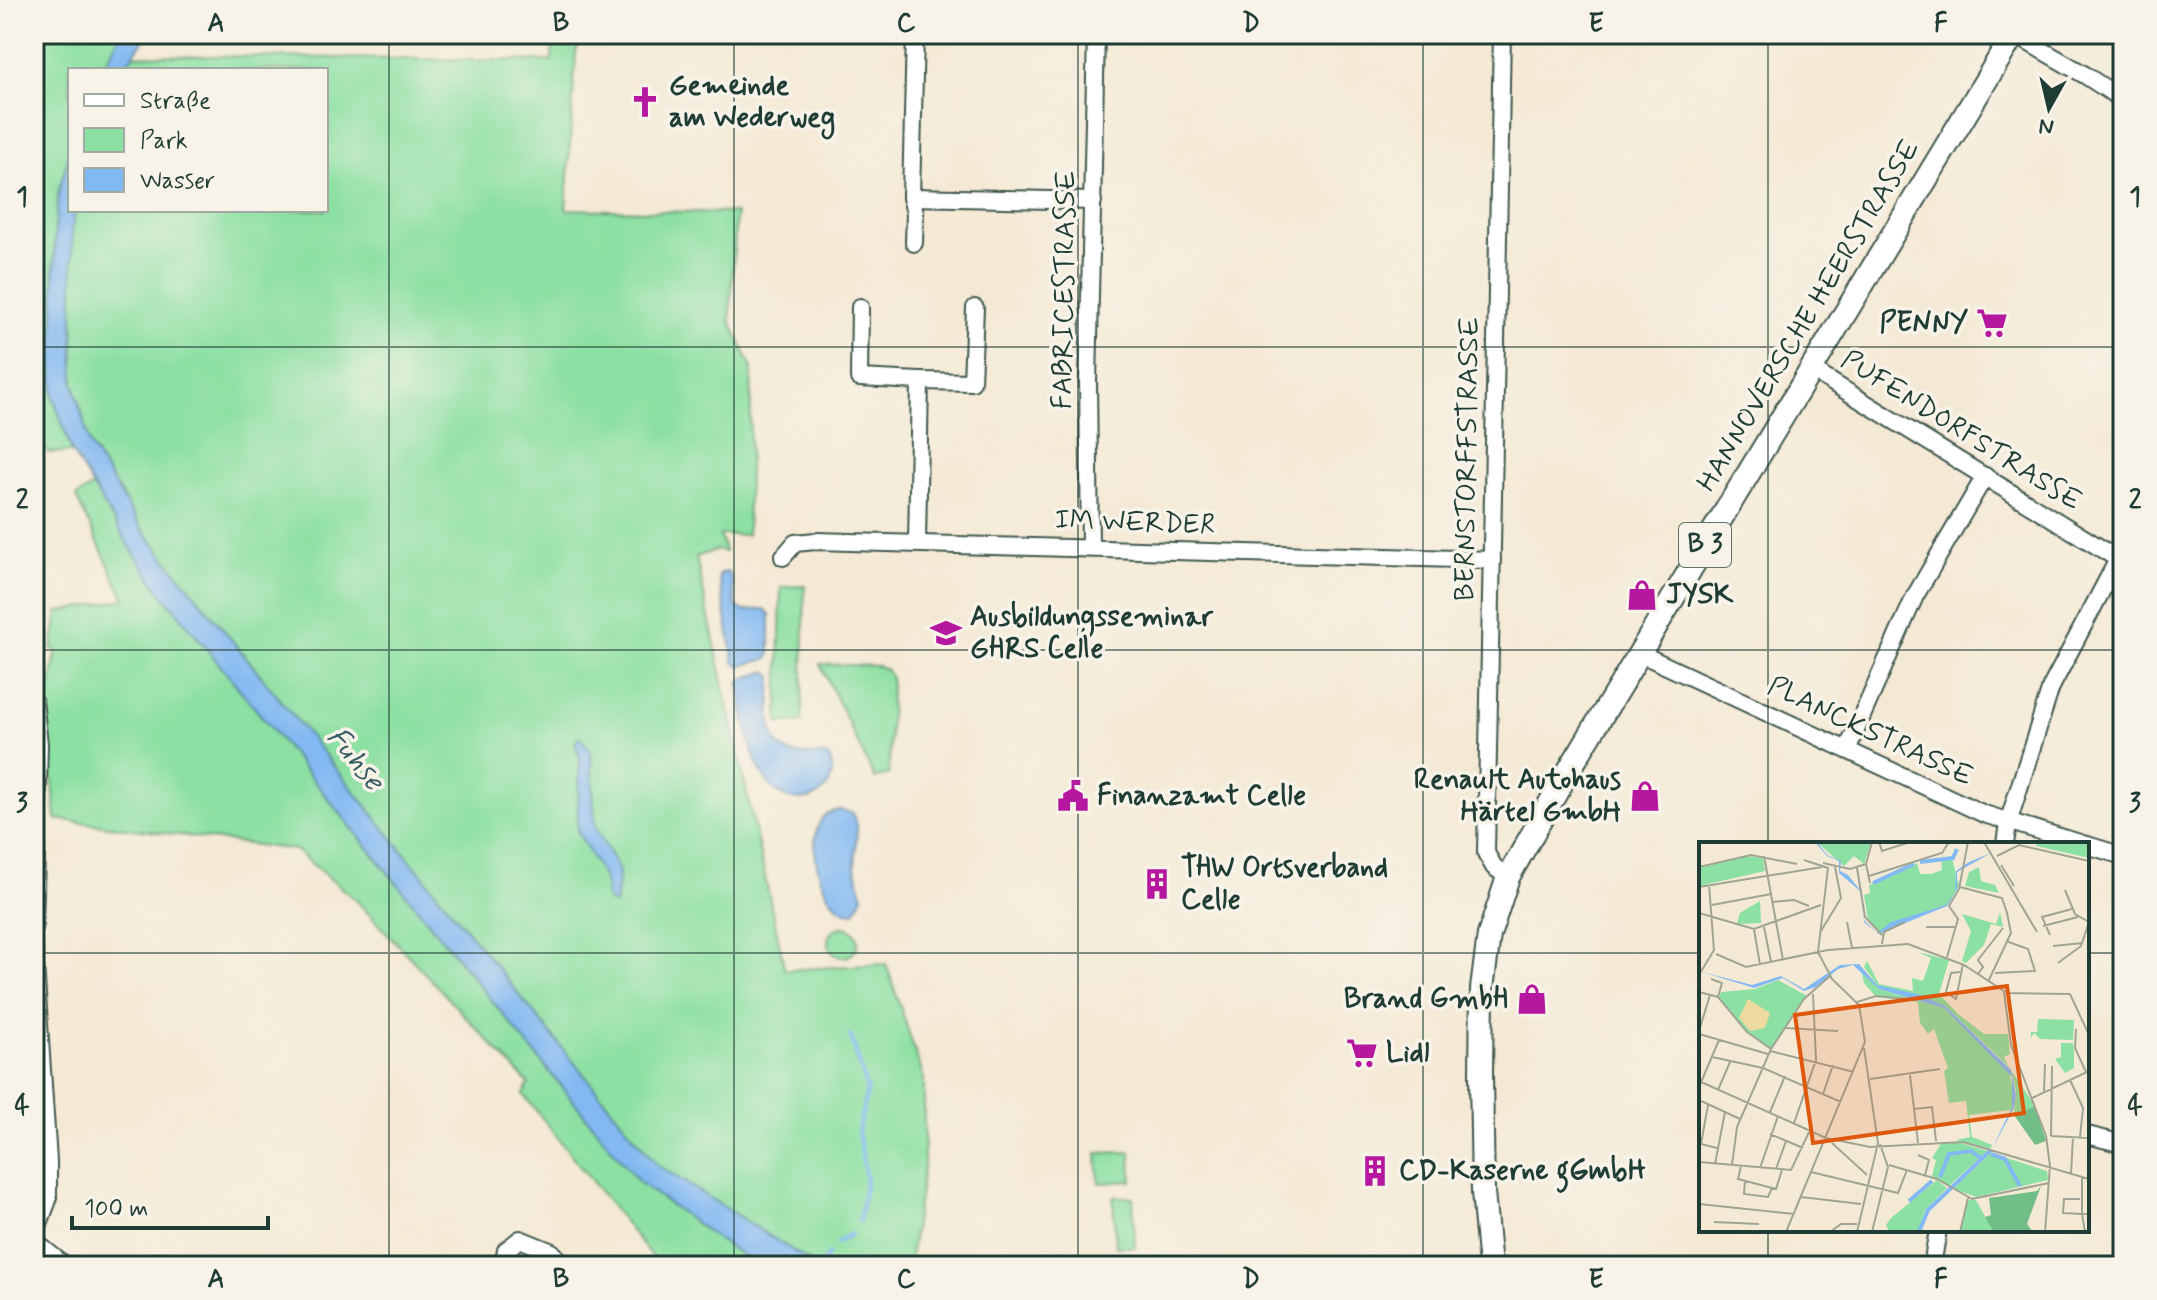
<svg xmlns="http://www.w3.org/2000/svg" width="2157" height="1300" font-family="Mynerve,sans-serif">
<style>
.green{fill:#8ce0a3;stroke:#568e6c;stroke-width:2}
.water{fill:#83b9f2;stroke:#517b93;stroke-width:2}
.lines{fill:none;stroke-linecap:round;stroke-linejoin:round}
.stream{stroke:#83b9f2;stroke-width:4}
.minor-casing{stroke:#3f574c;stroke-width:20}
.major-casing{stroke:#3f574c;stroke-width:26}
.minor{stroke:#fff;stroke-width:16}
.major{stroke:#fff;stroke-width:22}
.grid{fill:none;stroke:#1f3d34;stroke-width:2;stroke-opacity:0.55}
.labels{text-anchor:middle;dominant-baseline:central;stroke-width:7;stroke-linejoin:round;paint-order:stroke}
.shield{fill:#f7f3e8;stroke:#60746a;stroke-width:2}
.shield-label{font-size:26px;font-weight:bold;fill:#1f3d34}
.poi-label{font-size:28px;font-weight:bold;fill:#1f3d34;stroke:#f7f3e8;text-anchor:start}
.street-label{font-size:28px;fill:#1f3d34;stroke:#f7f3e8}
.water-label{font-size:30px;font-style:italic;fill:#385c64;stroke:#f7f3e8}
.inset-river{fill:none;stroke:#83b9f2;stroke-width:4}
.inset-road{fill:none;stroke:#9fa494;stroke-width:2}
.view{fill:#de580e;fill-opacity:0.15;stroke:#de580e;stroke-width:4}
.inset-edge{fill:none;stroke:#1f3d34;stroke-width:4}
.neatline{fill:none;stroke:#1f3d34;stroke-width:3}
.grid-label{font-size:26px;text-anchor:middle;font-weight:bold;fill:#1f3d34}
</style>
<rect width="100%" height="100%" fill="#f7f3e8"/>
<filter id="ink" filterUnits="userSpaceOnUse"><feTurbulence type="fractalNoise" baseFrequency=".0125" numOctaves="2"/><feDisplacementMap in="SourceGraphic" scale="16" xChannelSelector="R" yChannelSelector="G"/><feConvolveMatrix kernelMatrix="1 2 1 2 8 2 1 2 1" color-interpolation-filters="sRGB"/></filter>
<filter id="wash" filterUnits="userSpaceOnUse"><feTurbulence type="fractalNoise" baseFrequency=".006" numOctaves="4" result="noise"/><feDisplacementMap in="SourceGraphic" scale="32" xChannelSelector="R" yChannelSelector="G"/><feGaussianBlur stdDeviation="1.8" result="paint"/><feColorMatrix in="noise" values="0 0 0 0 0 0 0 0 0 0 0 0 0 0 0 0 0 1.4 0 .05"/><feComposite in="paint" operator="in"/></filter>
<g filter="url(#wash)">
<rect width="100%" height="100%" fill="#f4e9d4"/>
<g class="green">
<path d="M34 34H121L102 70H70V152L59 190 55 231 53 395 72 452 48 453 34 427Z"/>
<path d="M553 34H584L576 51 566 209 736 213 730 320 752 368 747 535H720L725 552 716 550 696 557 785 970 886 964 924 1079V1163L909 1266H817L657 1165 141 528 90 445 74 384 72 230 75 210H326V70H122L132 55 552 61Z"/>
<path d="M93 486 160 591 639 1182 726 1245 761 1266H659L523 1094 529 1084 356 900 295 850 56 819 46 707 57 650 52 649 58 612 125 599 76 497Z"/>
<path d="M805 586 802 722 778 723 781 587Z"/>
<path d="M820 664 879 666 887 670 891 678 889 774 875 779Z"/>
<circle cx="843" cy="942" r="15"/>
<path d="M1131 1152 1132 1181 1099 1183 1097 1153Z"/>
<path d="M1113 1197H1133L1135 1247H1116Z"/>
</g>
<g class="water">
<path d="M121 34H148L122 70H102Z"/>
<path d="M70 152V210H75L72 230 74 384 90 445 141 528 657 1165 817 1266H761L726 1245 639 1182 160 591 124 538 72 452 53 395 55 231 59 190Z"/>
<path d="M727 572 731 576 736 606 744 611 764 609 770 614V655L767 659 739 666 734 662 719 577 721 573Z"/>
<path d="M768 671 772 675C772 700 761 750 796 754 808 756 817 753 829 757 844 792 800 814 774 789 748 765 746 717 739 685L742 679Z"/>
<path d="M580 737 591 751 595 827 619 871 615 905 607 900 604 879 577 830 580 758 575 742Z"/>
<path d="M839 810 853 813 857 826 855 867 863 896 855 912C821 916 801 831 827 814 830 811 835 811 839 810Z"/>
</g>
<g class="lines">
<g class="stream">
<path d="M851 1036 867 1090 858 1131 866 1180 859 1222"/>
<path d="M837 1243 851 1234"/>
<path d="M821 1266 828 1254"/>
</g>
</g>
</g>
<g filter="url(#ink)">
<g class="lines">
<defs>
<g id="minor">
<path d="M915 34 911 197 1093 201"/>
<path d="M1502 34 1486 853 1494 867 1508 877"/>
<path d="M2014 34 2085 75 2123 100"/>
<path d="M911 197 915 213 914 243"/>
<path d="M860 307 859 378 920 381"/>
<path d="M1812 370 2123 562"/>
<path d="M917 543 920 381 972 382 975 308"/>
<path d="M1090 547 1088 382 1096 34"/>
<path d="M783 557 795 543 816 541 1492 560"/>
<path d="M1641 654 1984 814 2083 844"/>
<path d="M34 701 39 744 34 927"/>
<path d="M1847 750 1915 596 1985 476"/>
<path d="M2005 844 2008 823 2051 687 2123 550"/>
<path d="M2087 845 2123 856"/>
<path d="M34 949 48 1161V1200L34 1237"/>
<path d="M2087 1135 2123 1144"/>
<path d="M34 1241 65 1266"/>
<path d="M503 1266 506 1250 520 1239 552 1252 565 1266"/>
<path d="M1932 1266 1938 1230"/>
</g>
<path id="major" d="M1490 1266 1483 1192 1481 1074 1482 989 1489 935 1508 877 1566 775 2014 34"/>
</defs>
<use href="#minor" class="minor-casing"/>
<use href="#major" class="major-casing"/>
<use href="#minor" class="minor"/>
<use href="#major" class="major"/>
</g>
</g>
<path class="grid" d="M389 34V1266M734 34V1266M1078 34V1266M1423 34V1266M1768 34V844M34 347H2123M34 650H2123M34 953H1701M2087 953H2123M1768 1230V1266"/>
<defs>
<symbol id="church-bare" viewBox="-9 -9 18 18"><path d="M-1.2-6h2.4v3.5h3.3v2.4h-3.3V6h-2.4V-.1h-3.3v-2.4h3.3Z" fill="#b5179e" stroke="#f7f3e8" stroke-width="2.5" paint-order="stroke"/></symbol>
<symbol id="supermarket-bare" viewBox="-9 -9 18 18"><path d="M-6-5.5h2.5l.6 2H6L4.5 2H-2.5L-4.4-4H-6ZM-1.5 3.2a1.3 1.3 0 1 0 .1 0ZM3 3.2a1.3 1.3 0 1 0 .1 0Z" fill="#b5179e" stroke="#f7f3e8" stroke-width="2.5" paint-order="stroke"/></symbol>
<symbol id="shop-bare" viewBox="-9 -9 18 18"><path d="M-5-2.5h2.3a2.7 3.5 0 0 1 5.4 0H5L5.5 6h-11ZM-1.5-2.5h3a1.5 2.3 0 0 0-3 0Z" fill="#b5179e" stroke="#f7f3e8" stroke-width="2.5" paint-order="stroke"/></symbol>
<symbol id="university-bare" viewBox="-9 -9 18 18"><path d="M0-5L7-2L0 1L-7-2ZM-4 1L0 2.5L4 1V4Q0 6-4 4Z" fill="#b5179e" stroke="#f7f3e8" stroke-width="2.5" paint-order="stroke"/></symbol>
<symbol id="civic-bare" viewBox="-9 -9 18 18"><path d="M-.6-6.5H3V-4.5H.6V-3L4-1V1h2V6H-6V1h2V-1L-.6-3ZM-1.2 2.5V6h2.4V2.5Z" fill="#b5179e" stroke="#f7f3e8" stroke-width="2.5" paint-order="stroke"/></symbol>
<symbol id="building-bare" viewBox="-9 -9 18 18"><path d="M-4-6H4V6H1V3H-1V6H-4ZM-2.5-4.3h1.7v1.8h-1.7ZM.8-4.3h1.7v1.8H.8ZM-2.5-1h1.7V.8h-1.7ZM.8-1h1.7V.8H.8Z" fill="#b5179e" stroke="#f7f3e8" stroke-width="2.5" paint-order="stroke"/></symbol>
</defs>
<g fill-rule="evenodd">
<use href="#church-bare" x="623" y="80" width="44" height="44"/>
<use href="#supermarket-bare" x="1970" y="301" width="44" height="44"/>
<use href="#shop-bare" x="1620" y="573" width="44" height="44"/>
<use href="#university-bare" x="924" y="611" width="44" height="44"/>
<use href="#civic-bare" x="1051" y="774" width="44" height="44"/>
<use href="#shop-bare" x="1623" y="774" width="44" height="44"/>
<use href="#building-bare" x="1135" y="862" width="44" height="44"/>
<use href="#shop-bare" x="1510" y="977" width="44" height="44"/>
<use href="#supermarket-bare" x="1340" y="1031" width="44" height="44"/>
<use href="#building-bare" x="1353" y="1149" width="44" height="44"/>
</g>
<g class="labels">
<rect class="shield" x="1679" y="523" width="52" height="44" rx="6"/>
<g class="shield-label">
<text x="1705" y="545">B 3</text>
</g>
<g class="poi-label">
<text x="669" y="86">Gemeinde<tspan x="669" dy="32">am Wederweg</tspan></text>
<text x="1968" y="323" text-anchor="end">PENNY</text>
<text x="1666" y="595">JYSK</text>
<text x="970" y="617">Ausbildungsseminar<tspan x="970" dy="32">GHRS Celle</tspan></text>
<text x="1621" y="780" text-anchor="end">Renault Autohaus<tspan x="1621" dy="32">Härtel GmbH</tspan></text>
<text x="1097" y="796">Finanzamt Celle</text>
<text x="1181" y="868">THW Ortsverband<tspan x="1181" dy="32">Celle</tspan></text>
<text x="1508" y="999" text-anchor="end">Brand GmbH</text>
<text x="1386" y="1053">Lidl</text>
<text x="1399" y="1171">CD-Kaserne gGmbH</text>
</g>
<g class="street-label">
<text transform="translate(1065 290) rotate(-89)">FABRICESTRASSE</text>
<text transform="translate(1809 316) rotate(-59)">HANNOVERSCHE HEERSTRASSE</text>
<text transform="translate(1961 431) rotate(32)">PUFENDORFSTRASSE</text>
<text transform="translate(1468 459) rotate(-89)">BERNSTORFFSTRASSE</text>
<text transform="translate(1135 523) rotate(2)">IM WERDER</text>
<text transform="translate(1870 732) rotate(25)">PLANCKSTRASSE</text>
</g>
<g class="water-label">
<text transform="translate(355 759) rotate(51)">Fuhse</text>
</g>
</g>
<g transform="translate(1699 842)">
<rect width="390" height="390" fill="#f4e9d4"/>
<path d="M172 0 165 22 155 14 145 24 119 1ZM338 0H389L390 16 337 4ZM48 14 64 16 66 29 0 44V26ZM253 16 260 44 248 64 196 81 182 92 169 78 165 53 171 51 170 43 218 21 221 32H232L243 28 242 17ZM280 25 282 39 296 43 300 51 266 44 270 30ZM61 59 62 81 38 82 41 71ZM301 70 304 85 292 82 285 103 267 121 263 119 272 89 263 72 297 82ZM219 110 250 118 240 152 259 172 285 192H309L311 212 305 215 310 225 246 164 178 143 165 125 168 119 180 142 214 149 213 136 224 139 232 116ZM162 127 180 147 245 166 310 229 315 250 312 268 270 273 273 295 293 303 291 307 257 298 271 295 267 259 250 261 245 229 249 226 235 187 229 192 221 181 219 160 177 155 165 141ZM79 138 108 154 72 207 49 190 20 156 22 150 56 147ZM339 177 375 178 374 198 341 197 335 191 332 196V190H338ZM362 201H374L375 210V226L366 231 356 217 362 215ZM312 228 336 264 315 273 317 249ZM243 300 262 301 288 309 250 344 233 334 237 318 233 316ZM292 311 348 329 349 338 278 355 254 347ZM238 338 248 346 226 368 219 390H190L187 383 192 376ZM268 358H277L294 389 261 390Z" fill="#8ce0a3"/>
<path d="M336 264 347 299 336 303 315 273ZM342 344 328 382 334 390 294 389 286 375 292 373 290 356 338 349Z" fill="#71be89"/>
<path d="M49 157 71 171 66 186 51 189 40 176Z" fill="#eeda9e"/>
<path d="M116 0 119 1 128 13 142 19 141 29 149 33 161 48 165 78 178 91 192 80 247 63 256 50 257 29 270 20 292 11 258 30V47L248 64 179 92 165 80 161 49 140 31V19L128 14ZM160 122 178 143 222 153 246 164 312 228 317 253 315 266 293 307 313 265V235L245 166 180 147 154 123 139 127 117 145 105 149 84 136 55 146 0 129 53 143 82 134 105 147 141 123Z" fill="#83b9f2"/>
<path class="inset-river" d="M221 20 254 16 258 7M174 41 215 22M292 312 306 317 321 344M241 335 250 312 272 309 283 317M210 359 233 339M220 390 229 368 292 308"/>
<path class="inset-road" d="M180 0 183 9 211 0M285 0 338 90M65 14 84 118M298 14 320 3 390 19M124 21 151 27 167 22M302 23 315 44M0 25 52 13 98 22M158 26 166 75 183 93M170 34 243 11 250 0M171 41 167 22 173 0M0 45 123 25M261 45 303 56 308 71 312 91 289 140M366 48 376 72 390 80M74 60 95 58 110 64M13 63 72 52M0 71 55 87 122 63M148 80 153 106M344 84 379 75M65 85 72 120M227 85H257M55 87 61 123M122 89 142 56 136 25M351 93 343 75 373 67M183 102 185 90 206 80M354 104 384 101M17 112 47 125 129 108 209 102 265 123 308 151 371 152M248 115 259 77 250 64 260 47 269 0M359 121 382 104 390 80M261 130 252 131 247 150 257 157 264 122M296 131 336 129 329 107 307 99M279 132 284 125 279 118 304 86M0 133 15 108 10 43M12 137 23 141 19 155M0 150 19 155 48 190 72 207M305 150 312 203 347 294 351 324 346 390M371 152 390 193M158 160 177 154 219 158M87 186 139 189M377 187 376 206 387 230M0 189 11 153M0 192 69 212M71 209 155 230M13 215 64 226 142 260M211 233 219 301M171 237 241 227M371 238 384 266 381 295M0 239 127 296M0 245 20 198M19 248 31 220M345 250 346 222M124 252 134 223M333 256 390 229M0 258 41 277M9 263 2 302 18 306M215 267 233 265 237 299M71 270 86 234M95 281 117 218 114 152M71 292 104 306M352 294 353 224M352 294 390 296M127 296 171 305 264 300 390 337M133 301 168 333M219 313 230 318 226 333M0 320 92 328 111 288M16 322 26 270M33 323 38 285 72 207 105 157 131 134M190 323 238 337 273 357 350 341M42 324 39 337 77 347 83 328M61 326 79 274M77 327 87 299M112 330 199 351 208 328M372 332 374 295M383 335V372H390M46 339 45 352 69 355 73 346M102 355 162 362M381 357H365L364 371 383 372 386 390M0 362 95 372M15 380 60 382M87 390 166 200 160 163 133 137 119 110 129 26 105 18M131 390 142 382H158M158 390 179 301 165 206M173 390 189 325 181 302M261 390 269 356"/>
<path class="view" d="M308 144 325 271 114 301 96 173Z"/>
<rect width="390" height="390" class="inset-edge"/>
</g>
<rect width="2157" height="1300" fill="none" stroke="#f7f3e8" stroke-width="88"/>
<rect x="68" y="68" width="260" height="144" fill="#f7f3e8" stroke="#a1aaa0" stroke-width="2"/>
<rect x="84" y="94" width="40" height="12" fill="#ffffff" stroke="#a1aaa0" stroke-width="2"/>
<text x="140" y="108" font-size="24" fill="#1f3d34">Straße</text>
<rect x="84" y="128" width="40" height="24" fill="#8ce0a3" stroke="#a1aaa0" stroke-width="2"/>
<text x="140" y="148" font-size="24" fill="#1f3d34">Park</text>
<rect x="84" y="168" width="40" height="24" fill="#83b9f2" stroke="#a1aaa0" stroke-width="2"/>
<text x="140" y="188" font-size="24" fill="#1f3d34">Wasser</text>
<g transform="translate(2049 108) rotate(188)" stroke="#f7f3e8" stroke-width="6" paint-order="stroke">
<path d="M0-6L14 30L0 20L-14 30Z" fill="#1f3d34"/>
<text y="-12" font-size="22" font-weight="bold" text-anchor="middle" fill="#1f3d34">N</text>
</g>
<path d="M72 1216v12h196v-12" fill="none" stroke="#1f3d34" stroke-width="4"/>
<text x="84" y="1216" font-size="24" fill="#1f3d34" stroke="#f7f3e8" stroke-width="6" paint-order="stroke">100 m</text>
<rect x="44" y="44" width="2069" height="1212" class="neatline"/>
<g class="grid-label">
<text x="216" y="31">A</text>
<text x="561" y="31">B</text>
<text x="906" y="31">C</text>
<text x="1251" y="31">D</text>
<text x="1596" y="31">E</text>
<text x="1941" y="31">F</text>
<text x="22" y="205">1</text>
<text x="2135" y="205">1</text>
<text x="22" y="508">2</text>
<text x="2135" y="508">2</text>
<text x="22" y="811">3</text>
<text x="2135" y="811">3</text>
<text x="22" y="1114">4</text>
<text x="2135" y="1114">4</text>
<text x="216" y="1287">A</text>
<text x="561" y="1287">B</text>
<text x="906" y="1287">C</text>
<text x="1251" y="1287">D</text>
<text x="1596" y="1287">E</text>
<text x="1941" y="1287">F</text>
</g>
</svg>
